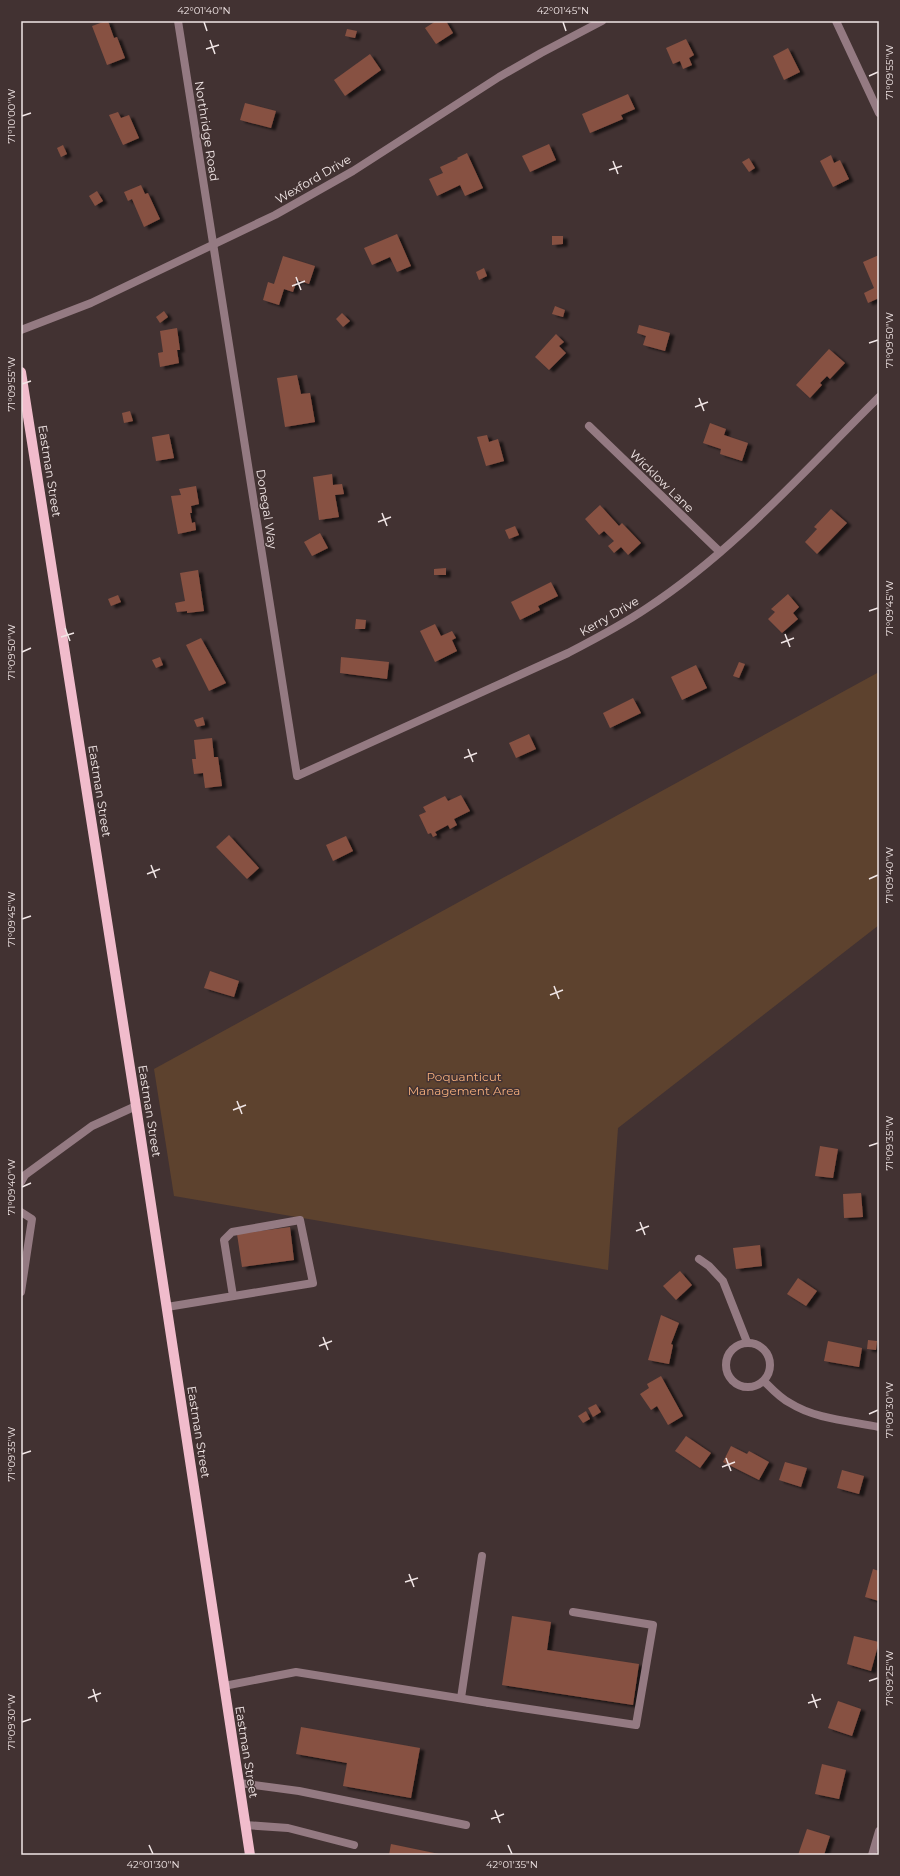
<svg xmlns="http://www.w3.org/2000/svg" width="900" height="1876" font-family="Montserrat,sans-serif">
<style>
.green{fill:#5d422e}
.building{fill:#875142;filter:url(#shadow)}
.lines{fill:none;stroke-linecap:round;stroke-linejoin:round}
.service{stroke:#947a82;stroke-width:8}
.minor{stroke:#947a82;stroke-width:8}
.primary{stroke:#f1bccc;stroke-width:10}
.ticks{fill:none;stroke:#f1e6e6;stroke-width:1.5}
.labels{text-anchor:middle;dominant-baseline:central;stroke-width:3;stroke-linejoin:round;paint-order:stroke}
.street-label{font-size:12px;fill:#f1e6e6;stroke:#423232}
.park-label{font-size:12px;fill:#f6af7d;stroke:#423232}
.neatline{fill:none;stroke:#f1e6e6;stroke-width:1.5}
.ticks-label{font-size:10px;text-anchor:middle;fill:#f1e6e6}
</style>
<defs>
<filter id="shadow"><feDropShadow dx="4.5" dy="2.5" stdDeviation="1" flood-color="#0009"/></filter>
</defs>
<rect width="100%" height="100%" fill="#423232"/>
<path class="green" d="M879 672V925L618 1128 608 1270 174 1196 154 1069Z"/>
<g class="building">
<path d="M106 21H108L114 38 117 37 125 58 107 65 92 26Z"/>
<path d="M436 21H446L453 33 436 44 425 28Z"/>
<path d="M347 29 357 31 355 38 345 36Z"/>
<path d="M686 39 694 55 689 58 692 65 683 69 680 61 673 64 666 48Z"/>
<path d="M788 48 800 72 784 80 773 56Z"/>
<path d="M370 54 381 70 345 96 334 80Z"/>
<path d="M628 94 635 109 621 115 623 119 590 133 582 114Z"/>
<path d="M245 103 276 111 271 128 240 120Z"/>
<path d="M118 112 121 118 129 115 139 138 123 145 109 115Z"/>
<path d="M549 144 556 160 530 172 522 156Z"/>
<path d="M63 145 67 154 61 157 57 148Z"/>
<path d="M467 153 483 188 465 196 460 185 437 196 429 179 443 173 440 167 458 159 457 158Z"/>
<path d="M831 155 834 163 840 160 849 179 833 187 820 161Z"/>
<path d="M749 158 755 168 749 172 742 162Z"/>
<path d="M141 185 145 194 148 193 160 219 144 227 132 199 128 201 124 192Z"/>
<path d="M97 191 103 201 95 206 89 196Z"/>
<path d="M397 234 411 266 397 272 390 257 372 265 364 248Z"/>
<path d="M552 236H563V244L552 245Z"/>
<path d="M879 255V298L868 303 864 293 874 288 863 262Z"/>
<path d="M283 256 315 266 309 284 297 280 293 292 284 289 279 305 263 300 268 282 274 284Z"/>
<path d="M484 268 487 276 479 280 476 272Z"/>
<path d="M555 306 565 310 563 317 552 314Z"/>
<path d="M164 311 168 317 160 323 156 317Z"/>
<path d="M342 313 350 321 343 327 336 319Z"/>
<path d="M639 325 670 333 665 351 643 345 646 336 637 333Z"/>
<path d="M177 328 180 350H177L179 363 160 367 158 353 163 352 160 331Z"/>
<path d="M556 334 564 342 559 346 566 353 549 370 535 357Z"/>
<path d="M829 349 845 363 830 379 827 376 820 383 822 385 810 398 796 385Z"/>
<path d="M297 375 301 394 310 393 315 422 285 427 277 378Z"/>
<path d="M130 411 133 421 124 423 122 413Z"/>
<path d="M710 423 726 429 724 435 748 443 742 461 720 454 721 449 703 443Z"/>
<path d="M169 434 174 458 156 461 152 437Z"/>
<path d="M487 435 489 442 498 439 504 461 486 466 477 437Z"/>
<path d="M332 474 333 485 342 484 344 494 335 495 339 517 319 520 313 477Z"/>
<path d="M196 486 199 504 191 506 192 513H190L192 523 195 522 196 530 178 534 171 496 181 495 179 489Z"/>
<path d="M600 505 619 526 622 523 641 543 628 555 621 547 614 553 608 546 614 541 604 531 599 535 585 519Z"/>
<path d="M831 509 847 523 817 554 805 542 817 529 814 527Z"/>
<path d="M515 526 519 535 509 539 505 530Z"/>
<path d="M320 533 328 548 312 556 304 542Z"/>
<path d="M446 568V575H434V569Z"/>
<path d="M198 570 204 611 187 613V611L177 612 175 603 185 601 180 573Z"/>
<path d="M551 582 558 596 538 606 540 610 520 620 511 602Z"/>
<path d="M788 594 799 607 793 613 798 619 782 633 768 619 775 612 771 609Z"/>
<path d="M118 595 121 602 111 606 108 599Z"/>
<path d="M356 619 366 620 365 629H355Z"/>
<path d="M435 624 441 636 452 631 456 638 452 640 457 651 435 662 420 631Z"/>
<path d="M201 638 226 683 209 691 186 645Z"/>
<path d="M160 657 163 665 156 668 152 660Z"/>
<path d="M341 657 389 662 387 679 340 673Z"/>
<path d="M739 662 745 664 739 678 733 676Z"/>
<path d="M696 665 707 688 682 700 671 677Z"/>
<path d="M633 698 641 713 610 728 603 713Z"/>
<path d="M203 717 205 725 197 727 194 720Z"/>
<path d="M529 734 536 749 516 758 509 743Z"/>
<path d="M212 738 214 757H218L222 786 205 788 203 773 194 774 192 759H196L194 740Z"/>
<path d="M461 795 470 811 454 819 457 825 450 829 448 825 435 832 437 835 433 837 431 833 428 834 419 815 426 812 423 807 445 796 448 801Z"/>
<path d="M229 835 259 868 247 879 216 847Z"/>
<path d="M346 836 353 851 333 861 326 845Z"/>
<path d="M210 971 239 981 234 997 204 988Z"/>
<path d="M820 1146 838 1149 833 1178 815 1176Z"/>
<path d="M861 1193 863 1217 844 1218 843 1194Z"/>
<path d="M290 1227 294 1260 242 1267 237 1234Z"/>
<path d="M760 1245 762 1266 736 1269 733 1248Z"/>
<path d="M680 1271 692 1285 676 1300 663 1286Z"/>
<path d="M798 1278 817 1291 806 1306 787 1294Z"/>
<path d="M661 1315 679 1323 671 1344 673 1345 669 1364 648 1360Z"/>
<path d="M868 1340 877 1341 876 1350 867 1349Z"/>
<path d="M828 1341 862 1348 859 1367 824 1361Z"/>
<path d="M661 1376 683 1416 668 1425 657 1406 651 1410 640 1394 649 1388 647 1384Z"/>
<path d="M596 1404 601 1412 593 1417 588 1408Z"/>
<path d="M586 1411 590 1419 583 1423 578 1416Z"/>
<path d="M686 1436 711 1453 700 1468 675 1451Z"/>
<path d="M731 1446 747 1454 749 1451 769 1462 759 1480 723 1462Z"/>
<path d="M785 1462 807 1468 801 1487 779 1480Z"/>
<path d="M842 1470 864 1476 859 1494 837 1488Z"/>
<path d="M873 1569 879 1571V1601L865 1597Z"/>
<path d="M512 1616 551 1622 547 1650 639 1664 633 1705 502 1685Z"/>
<path d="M854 1636 879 1642 871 1671 847 1664Z"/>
<path d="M838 1701 861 1709 852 1736 828 1728Z"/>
<path d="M301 1727 420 1748 411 1798 343 1786 347 1763 296 1754Z"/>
<path d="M822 1764 846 1770 839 1799 815 1794Z"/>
<path d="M807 1829 830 1836 824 1855H798Z"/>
<path d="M391 1844 439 1854V1855H389Z"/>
</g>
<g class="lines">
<g class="service">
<path d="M21 1182 25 1175 92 1126 136 1106"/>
<path d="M21 1212 32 1219 21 1292"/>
<path d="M699 1259 709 1266 723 1281 747 1342"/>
<path d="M167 1307 313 1283 300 1220 232 1232 224 1240 233 1296"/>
<path d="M461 1698 482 1556"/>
<path d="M489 1703 636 1725 653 1625 573 1612"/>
<path d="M239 1783 299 1791 466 1825"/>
<path d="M245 1825 288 1828 354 1845"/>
</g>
<g class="minor">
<path d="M178 21 297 776 568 653C595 639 622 625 647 608 734 551 805 470 879 397"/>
<path d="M836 21 879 113"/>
<path d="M21 330 91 303 275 215 353 171 499 77 541 53 602 21"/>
<path d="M589 426 720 552"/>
<circle cx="748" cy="1365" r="22"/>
<path d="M764 1381C772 1389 780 1398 790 1403 815 1419 850 1421 879 1427"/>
<path d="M224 1686 296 1672 489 1703"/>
<path d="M872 1855 879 1831"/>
</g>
<path class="primary" d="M21 372 136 1106 250 1855"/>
</g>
<path class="ticks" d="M204 22 207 31M563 22 566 31M210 40 215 54M206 49 219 45M869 76 878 72M22 116 31 113M613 161 618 174M609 170 622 166M296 277 301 290M292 286 305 281M869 343 878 340M22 384 31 381M699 398 704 411M695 407 708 402M382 513 387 526M378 522 391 517M869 611 878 608M65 628 70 641M785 634 790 647M61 637 74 633M781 643 794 638M22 652 31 648M468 749 473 762M464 758 477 753M151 865 156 878M147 874 160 869M869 879 878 875M22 919 31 916M554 986 559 999M550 995 563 990M237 1101 242 1114M233 1110 246 1105M869 1146 878 1143M22 1187 31 1183M640 1222 645 1235M636 1231 649 1226M323 1337 328 1350M319 1346 332 1341M869 1414 878 1410M22 1454 31 1451M726 1458 731 1471M722 1467 735 1462M409 1574 414 1587M405 1582 418 1578M869 1681 878 1678M93 1689 97 1702M812 1694 817 1708M88 1698 101 1693M808 1703 821 1699M22 1722 31 1719M495 1810 500 1823M491 1819 504 1814M149 1845 153 1854M508 1845 512 1854"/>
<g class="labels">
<g class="street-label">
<text transform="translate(207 131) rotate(81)">Northridge Road</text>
<text transform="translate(313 179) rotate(-30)">Wexford Drive</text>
<text transform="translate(50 471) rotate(81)">Eastman Street</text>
<text transform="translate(662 481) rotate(44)">Wicklow Lane</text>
<text transform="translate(267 509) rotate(81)">Donegal Way</text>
<text transform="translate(609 616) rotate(-30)">Kerry Drive</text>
<text transform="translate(100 791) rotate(81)">Eastman Street</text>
<text transform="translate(150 1111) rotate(81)">Eastman Street</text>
<text transform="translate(199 1432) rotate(81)">Eastman Street</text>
<text transform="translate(247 1752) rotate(81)">Eastman Street</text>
</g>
<g class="park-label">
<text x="464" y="1076">Poquanticut<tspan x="464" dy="14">Management Area</tspan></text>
</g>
</g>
<rect width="900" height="1876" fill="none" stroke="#423232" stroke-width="44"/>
<rect x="22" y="22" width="856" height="1832" class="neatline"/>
<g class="ticks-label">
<text x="204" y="14">42°01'40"N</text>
<text x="563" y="14">42°01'45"N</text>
<text transform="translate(889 72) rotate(-90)" y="4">71°09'55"W</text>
<text transform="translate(11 116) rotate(-90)" y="4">71°10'00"W</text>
<text transform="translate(889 340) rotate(-90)" y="4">71°09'50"W</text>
<text transform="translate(11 384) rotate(-90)" y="4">71°09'55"W</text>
<text transform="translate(889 608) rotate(-90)" y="4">71°09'45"W</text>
<text transform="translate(11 652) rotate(-90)" y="4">71°09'50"W</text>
<text transform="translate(889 875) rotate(-90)" y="4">71°09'40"W</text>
<text transform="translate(11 919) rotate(-90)" y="4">71°09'45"W</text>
<text transform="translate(889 1143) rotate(-90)" y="4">71°09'35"W</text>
<text transform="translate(11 1187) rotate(-90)" y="4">71°09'40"W</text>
<text transform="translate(889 1410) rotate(-90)" y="4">71°09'30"W</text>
<text transform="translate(11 1454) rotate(-90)" y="4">71°09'35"W</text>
<text transform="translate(889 1678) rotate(-90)" y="4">71°09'25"W</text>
<text transform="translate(11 1722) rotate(-90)" y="4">71°09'30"W</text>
<text x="153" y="1868">42°01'30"N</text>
<text x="512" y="1868">42°01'35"N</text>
</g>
</svg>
